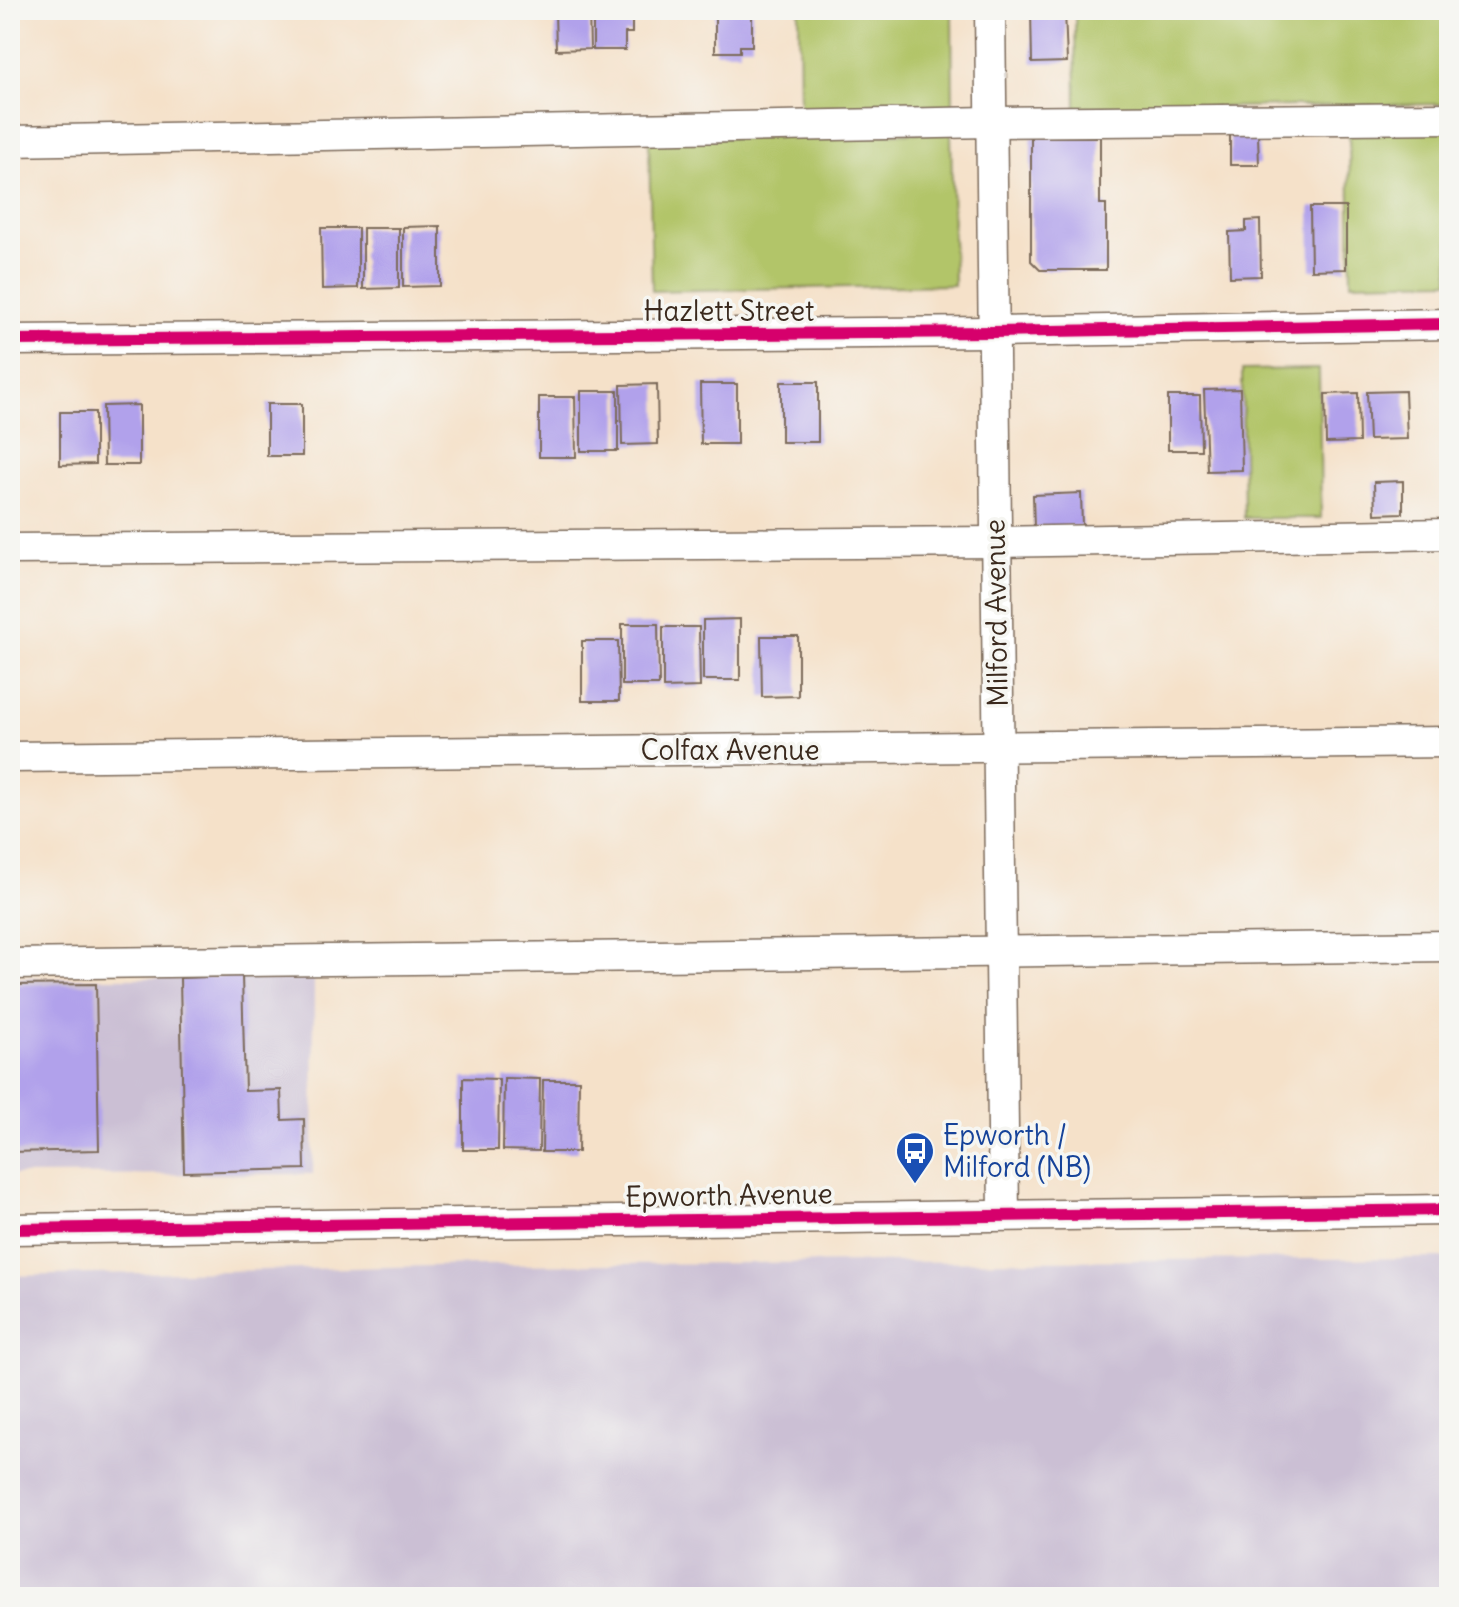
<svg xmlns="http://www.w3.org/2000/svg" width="1459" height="1607" font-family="Delius,sans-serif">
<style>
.industrial{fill:#cbbfd4}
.green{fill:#b2c569;stroke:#767844;stroke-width:2}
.building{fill:#b1a1eb}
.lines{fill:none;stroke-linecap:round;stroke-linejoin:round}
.minor-casing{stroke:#7c6a5a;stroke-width:33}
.minor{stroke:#fff;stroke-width:30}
.cycleway-casing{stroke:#f6f6f2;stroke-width:17}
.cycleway{stroke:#d6006c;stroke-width:12}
.labels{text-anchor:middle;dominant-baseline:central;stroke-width:7;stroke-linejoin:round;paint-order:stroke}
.street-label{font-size:28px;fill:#3b2a1e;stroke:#f6f6f2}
.transit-label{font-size:28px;fill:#164399;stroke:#f6f6f2;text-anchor:start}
</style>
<rect width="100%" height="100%" fill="#f6f6f2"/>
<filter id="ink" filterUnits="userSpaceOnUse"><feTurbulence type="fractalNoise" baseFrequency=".0125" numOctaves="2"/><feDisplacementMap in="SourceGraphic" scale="16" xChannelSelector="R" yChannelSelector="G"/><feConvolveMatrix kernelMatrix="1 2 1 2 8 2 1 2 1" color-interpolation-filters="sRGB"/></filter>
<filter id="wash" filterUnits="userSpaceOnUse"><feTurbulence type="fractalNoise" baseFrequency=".006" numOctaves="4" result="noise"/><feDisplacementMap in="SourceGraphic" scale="32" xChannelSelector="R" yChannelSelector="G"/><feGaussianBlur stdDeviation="1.8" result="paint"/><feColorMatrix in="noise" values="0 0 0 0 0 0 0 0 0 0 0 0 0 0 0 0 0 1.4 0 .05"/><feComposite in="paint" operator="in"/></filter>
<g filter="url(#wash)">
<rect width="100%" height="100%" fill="#f5e1c9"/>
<g class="industrial">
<path d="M10 978H314L313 1174 10 1175Z"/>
<path d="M1449 1258V1597H10V1276L476 1265Z"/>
</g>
<g class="green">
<path d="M799 10H952L953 112 800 114Z"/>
<path d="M1075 10H1449V104L1076 109Z"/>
<path d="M1449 128V281L1351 283 1349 129Z"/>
<path d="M951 132 954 285 652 291 649 140Z"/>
<path d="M1319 369 1321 518H1244L1242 370Z"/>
</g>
<g id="blocks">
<g class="building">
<path d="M555 10H589L590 49 556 50Z"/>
<path d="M593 10H632V33H625V50H593Z"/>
<path d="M715 10H752V46H740V52H715Z"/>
<path d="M1031 10H1065L1067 62 1032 63Z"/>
<path d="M1230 135H1258L1259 165H1230Z"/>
<path d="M1031 137H1100V204H1106V270H1040L1031 261Z"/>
<path d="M1310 207H1346V269L1311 270Z"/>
<path d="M1260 220 1261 276 1230 277 1229 232 1246 231V221Z"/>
<path d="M440 226V286L403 287V227Z"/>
<path d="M321 228H358V288L322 289Z"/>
<path d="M363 228H399V288L363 289Z"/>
<rect x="781" y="382" width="37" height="60"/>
<path d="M657 384 658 444 622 445 621 385Z"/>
<path d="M700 384H737V444H701Z"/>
<path d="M1240 389 1242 470 1207 471 1204 390Z"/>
<rect x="581" y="391" width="37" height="60"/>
<path d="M1405 391 1407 439 1369 440 1367 392Z"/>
<path d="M1358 393 1359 442 1326 443 1325 394Z"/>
<path d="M1168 396H1200L1201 450H1168Z"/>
<path d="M539 397H575L576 457H539Z"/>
<rect x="267" y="404" width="35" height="52"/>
<path d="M139 405V465H104L103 406Z"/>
<path d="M60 412H95V464L60 465Z"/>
<path d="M1403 481V513L1375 514 1374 482Z"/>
<path d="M1081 493 1082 526 1034 528 1033 495Z"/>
<path d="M740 619V680H703V620Z"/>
<path d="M622 624H658L659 685H622Z"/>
<path d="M663 627H699L700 687 663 688Z"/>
<path d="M761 636H798V696L762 697Z"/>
<path d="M582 641H618L619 701H582Z"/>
<path d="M242 976 245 1091 281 1090 282 1120 304 1119 305 1169 184 1172 180 978Z"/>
<path d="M96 984 99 1150 10 1152V985Z"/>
<path d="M463 1078 499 1079 498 1150H463Z"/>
<path d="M504 1078 540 1079 539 1151 503 1150Z"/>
<path d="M543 1080H579L578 1152H542Z"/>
</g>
</g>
</g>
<g filter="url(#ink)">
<use href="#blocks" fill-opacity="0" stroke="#7c6a5a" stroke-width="2"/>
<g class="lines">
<defs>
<g id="minor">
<path d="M990 10 1004 1215"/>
<path d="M10 141 991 122 1449 118"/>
<path d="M10 340 992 332 1449 324"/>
<path d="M10 549 996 542 1449 534"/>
<path d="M10 757 1449 742"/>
<path d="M10 964 1449 946"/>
<path d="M10 1229 1449 1210"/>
</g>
</defs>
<use href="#minor" class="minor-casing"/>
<use href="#minor" class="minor"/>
<defs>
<g id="cycleway">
<path d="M10 340 992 332 1449 324"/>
<path d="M10 1229 1449 1210"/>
</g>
</defs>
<use href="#cycleway" class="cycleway-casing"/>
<use href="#cycleway" class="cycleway"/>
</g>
</g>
<defs>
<symbol id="bus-pin" viewBox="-11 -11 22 30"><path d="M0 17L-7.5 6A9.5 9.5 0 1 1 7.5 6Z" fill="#1a4fb4" stroke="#f6f6f2"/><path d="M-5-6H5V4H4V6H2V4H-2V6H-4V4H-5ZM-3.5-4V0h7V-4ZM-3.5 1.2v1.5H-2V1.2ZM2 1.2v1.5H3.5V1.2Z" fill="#fff"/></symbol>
</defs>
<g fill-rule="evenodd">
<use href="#bus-pin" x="893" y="1129" width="44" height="60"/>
</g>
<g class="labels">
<g class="street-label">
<text x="729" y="311">Hazlett Street</text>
<text transform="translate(996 613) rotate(-91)">Milford Avenue</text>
<text x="730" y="750">Colfax Avenue</text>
<text transform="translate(729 1195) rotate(-1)">Epworth Avenue</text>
</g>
<g class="transit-label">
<text x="943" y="1135">Epworth /<tspan x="943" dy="32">Milford (NB)</tspan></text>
</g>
</g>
<rect width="1459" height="1607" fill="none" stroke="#f6f6f2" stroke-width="40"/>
</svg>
